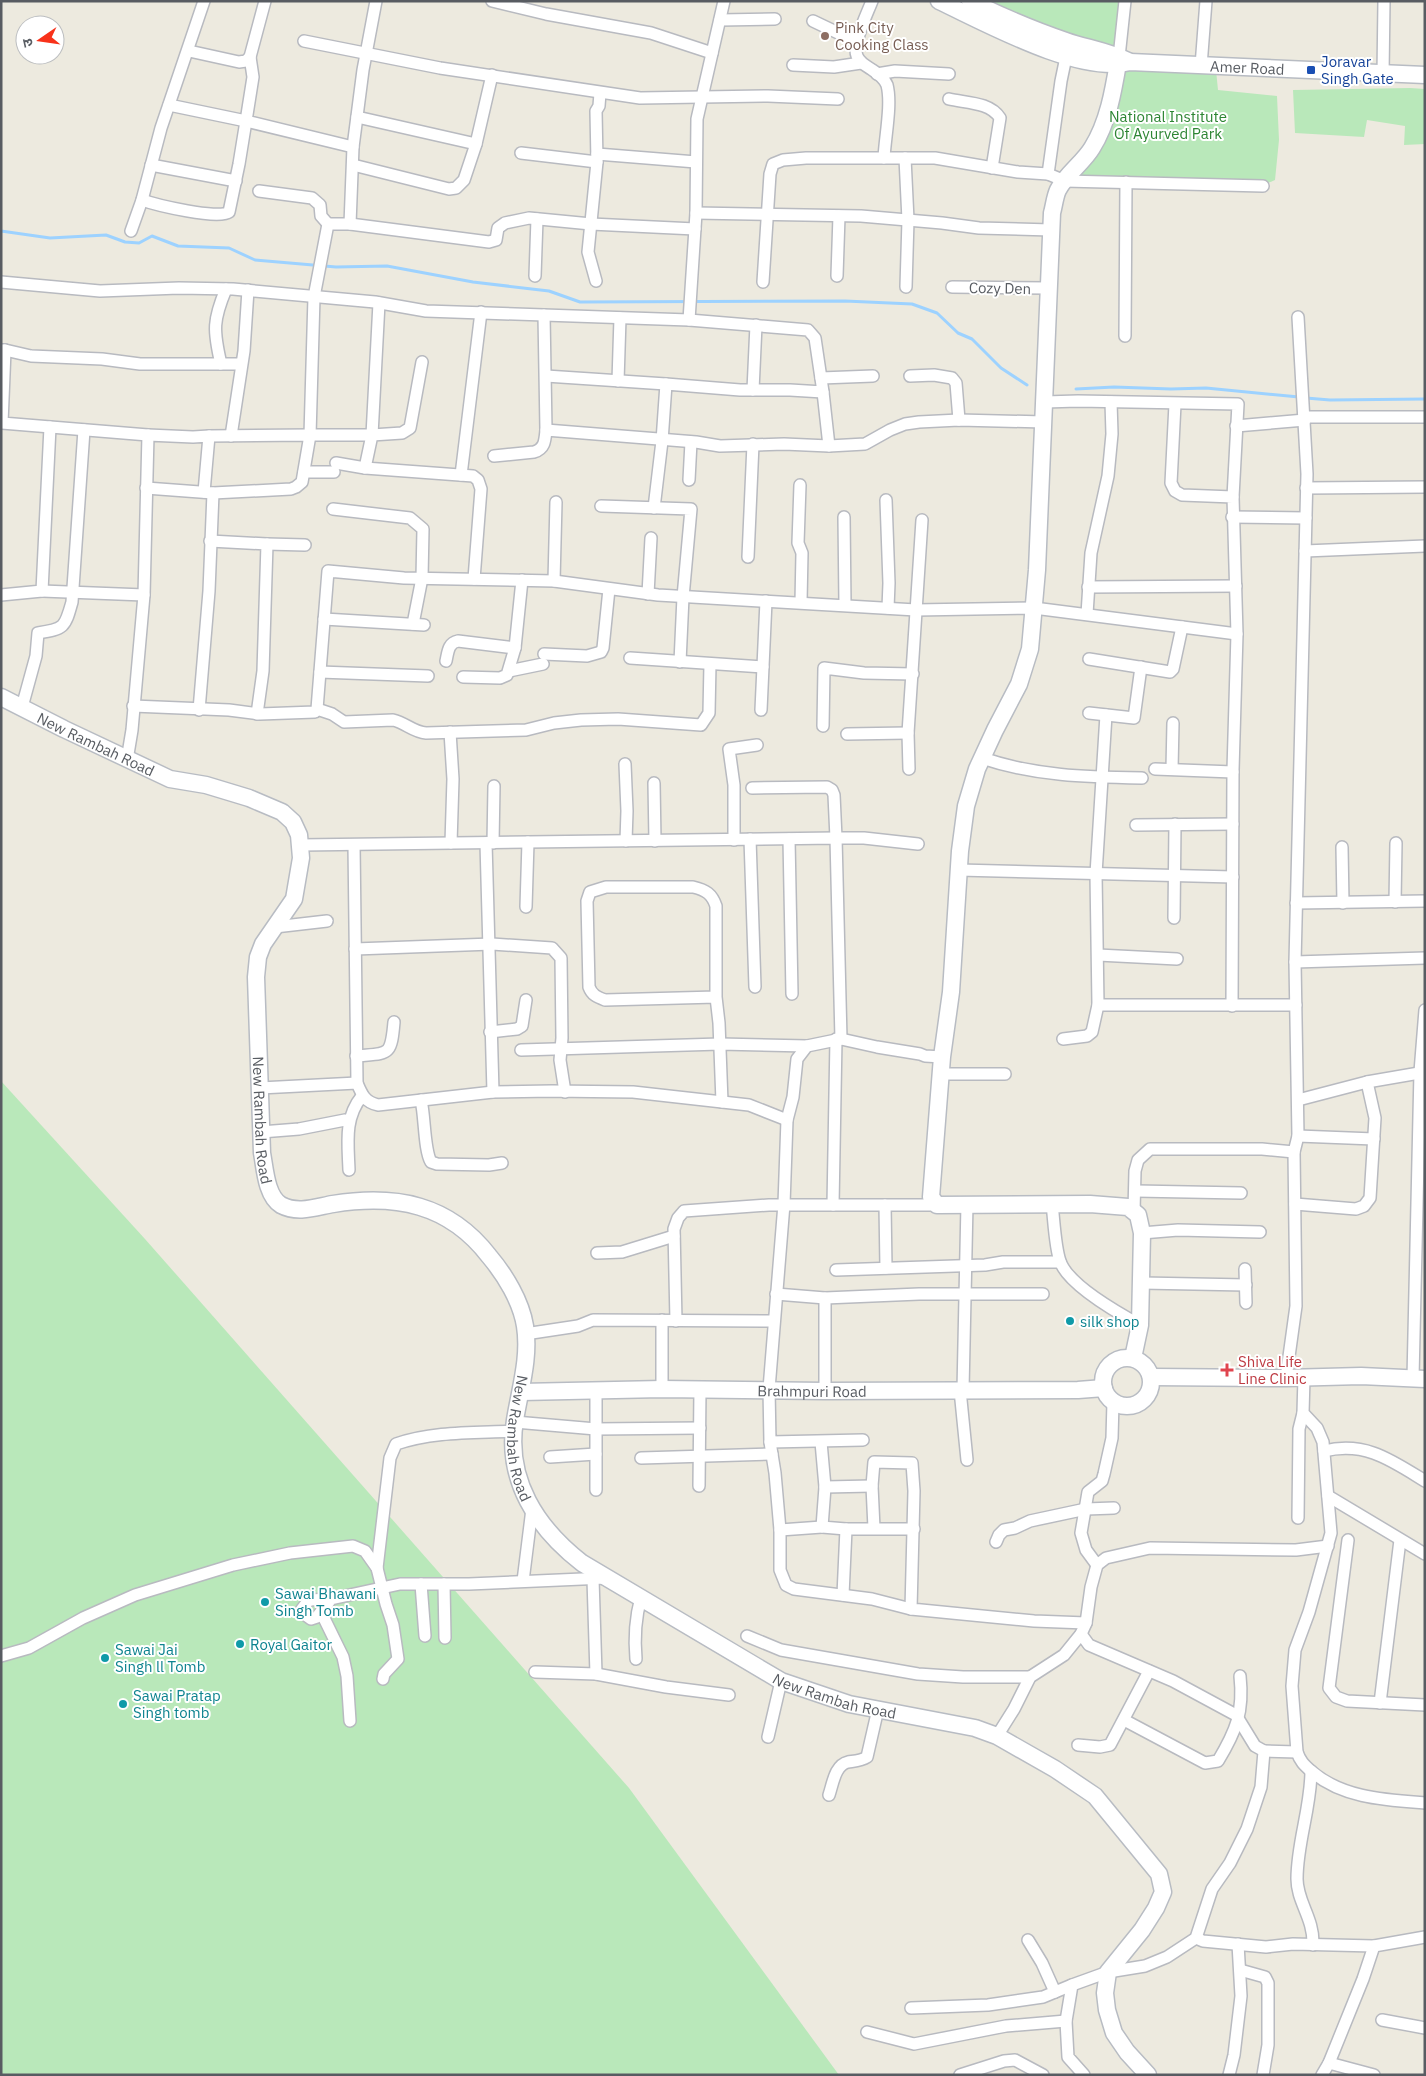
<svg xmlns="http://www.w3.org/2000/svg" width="1426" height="2076" font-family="'IBM Plex Sans','Noto Sans Devanagari',sans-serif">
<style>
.green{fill:#b9e8ba}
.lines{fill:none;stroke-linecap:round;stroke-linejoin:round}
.stream{stroke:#9dd2ff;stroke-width:3}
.street-casing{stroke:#b8bac0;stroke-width:14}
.secondary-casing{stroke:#b8bcc3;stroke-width:19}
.street{stroke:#fff;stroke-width:11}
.secondary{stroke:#fff;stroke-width:16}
.education-dot{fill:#8d6e63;stroke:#fff;stroke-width:2}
.transit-dot{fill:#1a4fb4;stroke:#fff;stroke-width:2}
.culture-dot{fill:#0f9aa8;stroke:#fff;stroke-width:2}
.health-dot{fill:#e0444e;stroke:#fff;stroke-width:2}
.labels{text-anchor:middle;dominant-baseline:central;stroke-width:4;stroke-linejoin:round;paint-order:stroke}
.education-label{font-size:15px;fill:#785e54;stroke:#fff;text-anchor:start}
.transit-label{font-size:15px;fill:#164399;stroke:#fff;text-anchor:start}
.street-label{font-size:15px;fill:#585c62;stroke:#fff}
.park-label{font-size:15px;fill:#2d8533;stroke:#fff}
.culture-label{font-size:15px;fill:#0d838f;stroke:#fff;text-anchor:start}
.health-label{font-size:15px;fill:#be3a42;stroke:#fff;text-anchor:start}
</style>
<rect width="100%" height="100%" fill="#edeadf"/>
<g class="green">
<path d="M978 1H1122L1114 53Z"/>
<path d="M1124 66 1216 70 1218 90 1277 96 1279 140 1275 180 1266 184 1072 177Z"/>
<path d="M1410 88 1425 89V144L1404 145 1405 126 1367 120 1364 137 1295 133 1293 90Z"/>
<path d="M1 1081 145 1239 629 1788 839 2075H1Z"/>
</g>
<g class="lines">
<g class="stream">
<path d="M1 231 50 238 106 235 125 242 139 243 152 236 178 246 229 248 255 260 336 267 387 266 473 282 549 291 580 302 845 301 912 304 937 313 958 333 972 339 1001 368 1027 385"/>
<path d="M1076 389 1114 387 1171 389 1206 388 1299 397"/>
<path d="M1306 398 1330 400 1425 399"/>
</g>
<defs>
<g id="street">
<path d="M376 1 363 70 353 147 350 224H328L314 297 310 435H372L379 303"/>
<path d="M492 1 546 14 651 33 712 53"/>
<path d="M872 1C867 14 852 44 857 56 859 62 866 66 871 69 877 73 884 77 887 85 892 104 885 137 884 158"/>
<path d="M720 20 775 19"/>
<path d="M813 21 857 42"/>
<path d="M304 41 440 68 640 98 768 96 838 99"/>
<path d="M189 51 239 62 246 61 250 57 265 1"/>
<path d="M250 57 253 77 246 121 353 147"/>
<path d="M1119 57 1125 1"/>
<path d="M793 65 834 67 861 63"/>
<path d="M1201 66 1206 1"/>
<path d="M877 74 895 71 949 74"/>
<path d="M1383 74 1384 1"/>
<path d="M949 99C966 103 990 102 1000 118L992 168"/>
<path d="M357 117 476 144"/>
<path d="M521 153 597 162"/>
<path d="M597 154 696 162"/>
<path d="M905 158 908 220 906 287"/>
<path d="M151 165 236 181"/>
<path d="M353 165 449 189 456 188 464 180 476 144 492 75"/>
<path d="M1048 174 1061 81 1066 57"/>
<path d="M259 191 312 198 320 205 321 216 328 224"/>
<path d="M142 200C156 205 219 220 229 212L239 164 246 121 169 105"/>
<path d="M696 213 861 216 942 223 979 228 1051 230"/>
<path d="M350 224 489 242 496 240 498 228 505 223 529 218 591 224 695 229"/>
<path d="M131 231 142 200 161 128 204 1"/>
<path d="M535 276 537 219"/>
<path d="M837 276 839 216"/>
<path d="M596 281 588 252 597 162 596 111 599 106 600 93"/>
<path d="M1 282 100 291 179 288 233 289 375 302 426 311 689 320 808 330 815 338 823 392 790 390H740L666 384 662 441 654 508"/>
<path d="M763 282 770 174 773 164 783 160 806 158H935L1018 172 1048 174 1065 181 1263 186"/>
<path d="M952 287 1049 288"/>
<path d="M689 320 696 213 697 119 724 1"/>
<path d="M1125 336 1126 182"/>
<path d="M1 350H5L2 423 148 435"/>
<path d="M5 350 31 356 102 359 140 364H241"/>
<path d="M422 362 410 428 402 433 372 435 365 468 473 476 478 480 481 489 474 579"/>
<path d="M221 364C213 330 213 320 226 289"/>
<path d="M546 376 666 384"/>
<path d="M910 376 934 375 952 378 956 383 959 420"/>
<path d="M821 378 873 376"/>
<path d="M618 381 620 318"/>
<path d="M753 390 756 325"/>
<path d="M1045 402 1078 401 1238 404 1233 497"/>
<path d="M1175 404 1171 483 1175 491 1182 495 1233 497 1237 634 1233 770 1232 1006"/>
<path d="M1305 417H1425"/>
<path d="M1236 426 1305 420"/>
<path d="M546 430 696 442 720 446 784 444 829 446 823 392"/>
<path d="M231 436 244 351 248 290"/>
<path d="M829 446 865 444 890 430 905 424 919 422 959 420 1044 422"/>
<path d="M494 456 534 452C545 449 545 440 546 430L544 315"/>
<path d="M336 463 365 468"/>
<path d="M304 472H334"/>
<path d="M461 475 481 312"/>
<path d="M689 480 691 442"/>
<path d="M800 485 798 543 802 553 801 602"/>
<path d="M146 488 213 493 291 489 296 487 302 482 310 435 209 436"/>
<path d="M1306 488 1425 487"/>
<path d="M886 500 889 583 888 608"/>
<path d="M601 506 691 509 683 597 680 662"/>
<path d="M333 509 410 518 423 529 422 578 413 624"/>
<path d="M844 517 845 605"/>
<path d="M1232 517 1306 518"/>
<path d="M210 541 267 544 263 671 257 714"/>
<path d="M267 544 305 545"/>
<path d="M1305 551 1425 546"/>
<path d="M748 557 753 444"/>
<path d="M554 581 556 502"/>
<path d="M1088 587 1236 586"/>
<path d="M42 591 144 595"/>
<path d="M648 594 651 538"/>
<path d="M1 595 42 591 50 427"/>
<path d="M1087 614 1091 553 1108 476 1112 434 1111 402"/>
<path d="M324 619 424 625"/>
<path d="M544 654 587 656 601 652 603 648 609 589"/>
<path d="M630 658 763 667"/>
<path d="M1089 659 1170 672 1173 669 1182 627"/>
<path d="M446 661C448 652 448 643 458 641L515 648"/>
<path d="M509 671 543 664"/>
<path d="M320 672 428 676"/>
<path d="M463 677 500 678 507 675 515 648 522 580"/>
<path d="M133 706 229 710 260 714 315 712 317 709 328 571 404 578 554 581 658 595 916 610 1034 608 1237 634"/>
<path d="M22 707 36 656 38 633C65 629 65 627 72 602L84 430"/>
<path d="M317 709 332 714 344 722 393 720C406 723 413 732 426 733L526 730 554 723 581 720 618 719 701 725 709 713 710 664"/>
<path d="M199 710 209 591 213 493"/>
<path d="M761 710 766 601"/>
<path d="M1089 713 1134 718 1141 667"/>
<path d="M823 726 824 668 864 673 913 674"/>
<path d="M450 732 453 779 451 843"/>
<path d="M847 734 908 733"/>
<path d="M982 758C1035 776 1086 777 1142 778"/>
<path d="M127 760 132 730 144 595 148 435 193 437 209 436 204 492"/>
<path d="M625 764 627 811 626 841"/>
<path d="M909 769 908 733 922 520"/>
<path d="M1155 769 1233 772"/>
<path d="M1172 769 1173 723"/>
<path d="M654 783 655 841"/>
<path d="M752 788 827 787 832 790 834 795 836 838H864L918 844"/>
<path d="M1136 825 1233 824"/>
<path d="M750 839 755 987"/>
<path d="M789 839 792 994"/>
<path d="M734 840V785L729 749 757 745"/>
<path d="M486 843 493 1092"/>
<path d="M493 843 494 786"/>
<path d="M301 845 836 838 841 1039"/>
<path d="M354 845 357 1083C362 1095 365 1102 378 1105L493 1092 552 1091 633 1092 749 1105 787 1120"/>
<path d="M1342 847 1343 903"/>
<path d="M959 870 1233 877"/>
<path d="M1395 902 1396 843"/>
<path d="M1296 903 1425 901"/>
<path d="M526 907 528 842"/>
<path d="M1174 918 1175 824"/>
<path d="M275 927 327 921"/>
<path d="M355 949 492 944 552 948 561 958 562 1038 560 1060 565 1092"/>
<path d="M1098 955 1177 959"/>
<path d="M1295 962 1425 958"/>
<path d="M716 997V906C712 894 706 890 693 887H606L590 892 587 901 589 987C592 995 597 997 605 1000L716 997 719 1023 722 1102"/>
<path d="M1098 1005H1296"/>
<path d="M490 1032 517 1029 522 1026 526 1000"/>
<path d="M1063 1039 1087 1036 1092 1032 1098 1005 1096 874 1106 715"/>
<path d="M521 1050 720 1044 807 1046"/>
<path d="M356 1056C389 1053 391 1057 394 1022"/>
<path d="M941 1074H1005"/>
<path d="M260 1088 357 1083"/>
<path d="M421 1100C425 1117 424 1150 431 1162L437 1164 489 1165 502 1163"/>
<path d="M1298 1100 1367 1082 1425 1072"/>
<path d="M261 1132 299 1129 345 1120"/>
<path d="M1298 1136 1374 1139"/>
<path d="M349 1170C348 1143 344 1118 362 1096"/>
<path d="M1136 1191 1241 1193"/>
<path d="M1052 1204C1054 1220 1055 1247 1060 1261 1068 1285 1118 1313 1140 1325"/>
<path d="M1295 1204 1356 1209 1364 1206 1370 1198 1375 1118 1367 1082"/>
<path d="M833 1205 836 1039"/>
<path d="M885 1205 886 1268"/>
<path d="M1134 1211 1135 1171 1138 1160 1150 1149H1262L1294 1152 1298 1136 1295 962 1307 474 1298 317"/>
<path d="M1142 1233 1178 1230 1260 1232"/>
<path d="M597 1253 622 1252 674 1236"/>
<path d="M1245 1269 1246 1303"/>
<path d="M836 1270 985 1265 1003 1262H1060"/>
<path d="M1142 1283 1246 1285"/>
<path d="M776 1294 825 1298 919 1294H1043"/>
<path d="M825 1298V1391"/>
<path d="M662 1320V1389"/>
<path d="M676 1321 674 1229 678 1218 684 1211 769 1205H937"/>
<path d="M525 1334 578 1326 593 1320 773 1321"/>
<path d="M1304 1377 1303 1413 1317 1428 1323 1442 1331 1533 1309 1612 1295 1650 1292 1686 1297 1752C1300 1761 1304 1765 1311 1771 1342 1798 1385 1800 1425 1803"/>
<path d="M1286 1378 1296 1306 1294 1152"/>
<path d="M1413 1378 1420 1072 1425 1010"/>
<path d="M960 1390 967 1460"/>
<path d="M963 1390 967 1204"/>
<path d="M515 1422 596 1429 700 1428"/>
<path d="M863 1440 770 1442 769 1389 784 1204 787 1120 793 1097 797 1059 807 1046 841 1039 877 1047 920 1054 925 1056 942 1057"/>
<path d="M770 1442 775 1473 780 1530V1570L786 1585 794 1589 872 1599 911 1609"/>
<path d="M821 1442 825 1487 872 1486"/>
<path d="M1324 1451C1365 1441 1391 1460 1425 1481"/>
<path d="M550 1457 596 1454"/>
<path d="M641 1458 772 1454"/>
<path d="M699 1486 700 1389"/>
<path d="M825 1487 822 1527 846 1529"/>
<path d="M596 1490V1390"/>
<path d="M1328 1496 1425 1554"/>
<path d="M1298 1518 1299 1429 1303 1413"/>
<path d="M874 1528 872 1486 874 1462 912 1463 914 1491 911 1609 1034 1621 1086 1623"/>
<path d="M780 1530 822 1527"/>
<path d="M1348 1540 1329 1688 1336 1697 1347 1701 1425 1705"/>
<path d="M996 1542 999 1535 1004 1530 1015 1528 1030 1521 1086 1509 1114 1508"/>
<path d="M1097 1565 1086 1550 1081 1533 1088 1492 1102 1481 1104 1474 1112 1438 1113 1402"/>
<path d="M377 1568 390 1458 396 1444C433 1431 475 1433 514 1431"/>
<path d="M593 1579 596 1674"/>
<path d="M523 1581 532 1509"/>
<path d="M421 1584 425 1636"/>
<path d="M444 1584 445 1638"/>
<path d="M843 1595 846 1529H914"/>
<path d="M331 1599 317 1617 311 1619 304 1614 302 1609 309 1600 331 1599 400 1584H469L605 1578"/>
<path d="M321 1612 343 1657 347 1676 350 1721"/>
<path d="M1081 1634 1089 1645 1173 1681 1236 1715 1255 1746 1264 1751 1261 1787 1247 1829 1230 1863 1212 1889 1196 1938 1167 1957 1145 1966 1108 1972 1072 1985 1066 2021 1068 2057 1084 2075"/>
<path d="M747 1636 781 1650 918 1674 963 1677H1030"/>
<path d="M1 1656 29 1648 83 1618 135 1595 233 1565 290 1553 353 1546 365 1551 377 1568 386 1604 393 1625 398 1659 384 1674 383 1679"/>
<path d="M636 1659C634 1637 635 1619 641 1597"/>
<path d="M535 1672 596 1674 666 1687 729 1695"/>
<path d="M1380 1703 1400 1540"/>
<path d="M1124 1720 1205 1763 1218 1761C1236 1731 1244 1712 1240 1676"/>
<path d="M997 1736 1014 1709 1030 1677 1064 1655 1081 1634 1086 1623 1091 1587 1097 1565 1106 1558 1150 1548 1296 1550 1328 1546"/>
<path d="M768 1737 781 1681"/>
<path d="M1078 1745 1100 1747 1110 1745 1149 1671"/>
<path d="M1264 1751 1297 1752"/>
<path d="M1311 1771C1311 1808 1297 1842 1297 1879 1297 1902 1314 1918 1313 1945"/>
<path d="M829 1795C833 1783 835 1765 848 1762 855 1761 861 1761 867 1757L878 1709"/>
<path d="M1196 1938 1203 1941 1266 1947 1293 1944 1374 1946"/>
<path d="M1028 1940 1042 1963 1055 1992"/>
<path d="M1240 1970 1265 1977 1268 1983V2045L1263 2075"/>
<path d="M911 2008 988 2005 1043 1997 1072 1985"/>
<path d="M1382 2020 1425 2028"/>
<path d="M867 2032 914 2044 1006 2026 1066 2021"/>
<path d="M1329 2063 1374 2075"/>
<path d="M960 2075 1004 2061 1015 2060 1043 2075"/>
<path d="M1229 2075 1234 2055 1241 1996 1238 1944"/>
<path d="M1322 2075 1329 2063 1363 1979 1374 1946 1425 1937"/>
</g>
<g id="secondary">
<path id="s1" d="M939 1C986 23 1079 75 1130 62L1425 75"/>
<path d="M970 1C1001 16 1033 30 1066 41 1086 48 1108 51 1128 61"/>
<path d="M1119 57C1114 87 1109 121 1092 148 1083 163 1066 174 1058 190 1055 196 1054 206 1052 213L1037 570 1030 649 1019 684 995 730 977 769 966 806 960 851 951 992 942 1057 931 1197 937 1205 1090 1204 1128 1207 1138 1215 1142 1233 1140 1325 1133 1358"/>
<path id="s2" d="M1 697 64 729 170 779 206 785 249 798 282 812 293 822 299 835 301 858 294 899 263 944 258 957 256 977 262 1153C265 1168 266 1196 281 1205 298 1214 316 1207 333 1204 396 1194 449 1204 489 1256 505 1275 521 1301 525 1326 530 1357 520 1389 515 1420 505 1480 537 1528 582 1563L781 1681 849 1704 975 1728 997 1736 1055 1769 1095 1796 1159 1874 1163 1892 1156 1908 1142 1930 1108 1972 1105 1993 1107 2010 1114 2033 1127 2052 1148 2075"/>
<circle cx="1127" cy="1382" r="24"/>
<path d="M1151 1377 1286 1378 1361 1376 1425 1379"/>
<path id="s3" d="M521 1392 662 1389 825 1391 1078 1390 1104 1388"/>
</g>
</defs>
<use href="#street" class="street-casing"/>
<use href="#secondary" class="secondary-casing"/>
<use href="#street" class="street"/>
<use href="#secondary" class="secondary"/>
</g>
<circle class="education-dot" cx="825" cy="36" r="5"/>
<rect class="transit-dot" x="1306" y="65" width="10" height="10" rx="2.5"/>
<g class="culture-dot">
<circle cx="1070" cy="1321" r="5"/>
<circle cx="265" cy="1602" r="5"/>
<circle cx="240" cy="1644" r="5"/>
<circle cx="105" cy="1658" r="5"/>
<circle cx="123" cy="1704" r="5"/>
</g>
<path class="health-dot" d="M1224.5 1362.5h5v5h5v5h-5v5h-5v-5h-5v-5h5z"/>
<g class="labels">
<g class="education-label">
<text x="835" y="27">Pink City<tspan x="835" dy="17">Cooking Class</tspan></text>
</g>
<g class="transit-label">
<text x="1321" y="61">Joravar<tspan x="1321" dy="17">Singh Gate</tspan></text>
</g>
<g class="street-label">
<text stroke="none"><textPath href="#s1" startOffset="321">Amer Road</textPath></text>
<text transform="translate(1000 288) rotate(1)">Cozy Den</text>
<text stroke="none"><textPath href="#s2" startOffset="106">New Rambah Road</textPath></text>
<text stroke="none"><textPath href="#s2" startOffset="631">New Rambah Road</textPath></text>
<text stroke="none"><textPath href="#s3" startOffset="291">Brahmpuri Road</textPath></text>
<text stroke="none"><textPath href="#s2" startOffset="1141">New Rambah Road</textPath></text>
<text stroke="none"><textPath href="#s2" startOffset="1576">New Rambah Road</textPath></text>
</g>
<g class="park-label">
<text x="1168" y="116">National Institute<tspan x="1168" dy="17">Of Ayurved Park</tspan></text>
</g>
<g class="culture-label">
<text x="1080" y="1321">silk shop</text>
<text x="275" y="1593">Sawai Bhawani<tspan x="275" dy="17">Singh Tomb</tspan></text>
<text x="250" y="1644">Royal Gaitor</text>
<text x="115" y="1649">Sawai Jai<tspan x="115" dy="17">Singh ll Tomb</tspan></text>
<text x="133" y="1695">Sawai Pratap<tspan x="133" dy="17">Singh tomb</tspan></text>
</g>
<g class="health-label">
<text x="1238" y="1361">Shiva Life<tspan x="1238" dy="17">Line Clinic</tspan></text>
</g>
</g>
<rect width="1426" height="2076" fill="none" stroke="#585c62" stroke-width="5"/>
<g transform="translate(40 40) rotate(257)"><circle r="24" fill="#ffffff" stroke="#bcbec0"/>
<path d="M0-4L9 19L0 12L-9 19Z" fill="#f8321a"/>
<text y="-8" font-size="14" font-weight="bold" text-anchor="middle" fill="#585c62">उ</text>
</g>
</svg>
